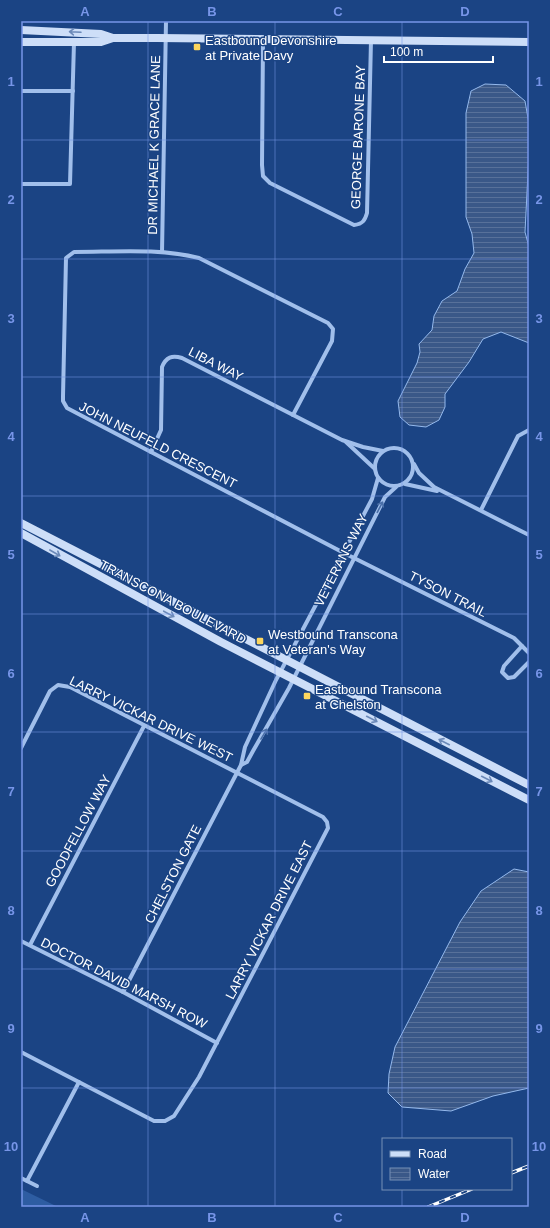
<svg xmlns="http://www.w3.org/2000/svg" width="550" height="1228" font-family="Arial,sans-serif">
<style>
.green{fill:#2e5da2}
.water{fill:url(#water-rules);stroke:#94b9ed}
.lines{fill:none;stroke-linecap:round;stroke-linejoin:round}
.street{stroke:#a1bfeb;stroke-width:4}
.secondary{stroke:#cddef8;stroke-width:8}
.rail-casing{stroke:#fff;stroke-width:3.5}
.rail{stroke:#1b4484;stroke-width:2;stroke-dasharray:6;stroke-linecap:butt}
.oneway{stroke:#6b89b8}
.oneway2{stroke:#4a6fa8}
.grid{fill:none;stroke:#7795e8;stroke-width:1;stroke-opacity:0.55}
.poi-dot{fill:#fcd65e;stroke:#1b4484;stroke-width:1.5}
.labels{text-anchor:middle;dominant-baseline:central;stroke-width:3;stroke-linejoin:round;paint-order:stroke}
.poi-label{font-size:13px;fill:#fff;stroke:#1b4484;text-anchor:start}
.street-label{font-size:13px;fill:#fff;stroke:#1b4484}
.neatline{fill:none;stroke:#7795e8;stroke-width:1.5}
.grid-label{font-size:13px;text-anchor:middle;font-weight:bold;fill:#7795e8}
</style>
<defs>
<pattern id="water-rules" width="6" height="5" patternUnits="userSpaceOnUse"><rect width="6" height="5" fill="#3a5888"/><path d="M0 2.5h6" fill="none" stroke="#58719a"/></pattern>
</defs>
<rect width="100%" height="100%" fill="#1b4484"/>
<path class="green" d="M21 1189 58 1207H21Z"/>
<g class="water">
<path d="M485 84 506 85 525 101 529 124V153L525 232 529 247V343L501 332 483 339 469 362 445 394V407L439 420 426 427 409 425 400 417 398 401 417 363 420 352 419 344 432 330 434 316 442 301 457 291 465 269 474 253 472 234 466 217V113L471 91Z"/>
<path d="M514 869 529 872V1088L493 1096 451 1111 402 1107 388 1093 389 1074 395 1047 460 922 481 891Z"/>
</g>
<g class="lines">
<g class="street">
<path d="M263 39 262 165 263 176 270 183 354 225C363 224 365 220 367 213L371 40"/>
<path d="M21 91H73"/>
<path d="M21 184H70L74 42"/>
<path d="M162 252 166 21"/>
<path d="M293 415 332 341 333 329 328 323 199 258C159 248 115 252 74 252L66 258 63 396V401L67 408 344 553 514 638 529 653"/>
<path d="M346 442 375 469"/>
<circle cx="394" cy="467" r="19"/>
<path d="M151 452 161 430 162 367C166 357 172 355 182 358L342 440 363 447 383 451"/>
<path d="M414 464 419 473 434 487 529 535"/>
<path d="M405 484 437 491"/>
<path d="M481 510 518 436 529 430"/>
<path d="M522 646 504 666 502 672 508 678 514 677 529 662"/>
<path d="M21 748 50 691 58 685 70 687 323 817 327 822 328 828 199 1077 174 1116 165 1121H154L21 1052"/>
<path d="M241 765 247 762 253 751 289 688 385 497 396 487"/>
<path d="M21 941 123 992 217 1043"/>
<path d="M30 945 144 726"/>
<path d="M123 992 241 765 245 747 276 680 372 499 378 478"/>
<path d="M21 1178 37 1186"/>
<path d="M27 1181 79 1082"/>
</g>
<g class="secondary">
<path d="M21 30 101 34 113 38"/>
<path d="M21 42H101L113 38H157L529 42"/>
<path d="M21 523 529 785"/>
<path d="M21 533 221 642 529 800"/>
</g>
<defs>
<g id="rail">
<path d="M511 1173 529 1166"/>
<path d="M428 1207 472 1189"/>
</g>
</defs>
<use href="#rail" class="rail-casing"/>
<use href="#rail" class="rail"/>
</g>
<defs><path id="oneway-shaft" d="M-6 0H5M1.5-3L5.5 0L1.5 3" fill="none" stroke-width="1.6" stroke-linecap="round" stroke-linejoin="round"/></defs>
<g class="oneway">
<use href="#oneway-shaft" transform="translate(75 32) rotate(-177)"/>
<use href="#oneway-shaft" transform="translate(55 553) rotate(30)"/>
<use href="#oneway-shaft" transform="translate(169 614) rotate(28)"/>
<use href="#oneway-shaft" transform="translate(372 719) rotate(27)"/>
<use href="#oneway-shaft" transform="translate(444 742) rotate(-153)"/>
<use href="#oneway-shaft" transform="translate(487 779) rotate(27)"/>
</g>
<g class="oneway2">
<use href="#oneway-shaft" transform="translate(380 507) rotate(-63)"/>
<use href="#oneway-shaft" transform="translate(264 734) rotate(-59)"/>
</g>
<path class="grid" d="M148 21V1207M275 21V1207M402 21V1139M21 140H529M21 259H529M21 377H529M21 496H529M21 614H529M21 732H529M21 851H529M21 969H529M21 1088H529M402 1189V1207"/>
<g class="poi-dot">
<rect x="193" y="43" width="8" height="8" rx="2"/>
<rect x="256" y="637" width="8" height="8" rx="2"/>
<rect x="303" y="692" width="8" height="8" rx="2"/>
</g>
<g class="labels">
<g class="poi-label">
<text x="205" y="40">Eastbound Devonshire<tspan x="205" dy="15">at Private Davy</tspan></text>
<text x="268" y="634">Westbound Transcona<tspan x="268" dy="15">at Veteran's Way</tspan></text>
<text x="315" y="689">Eastbound Transcona<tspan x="315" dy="15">at Chelston</tspan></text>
</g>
<g class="street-label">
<text transform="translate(358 137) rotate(-88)">GEORGE BARONE BAY</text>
<text transform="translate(154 145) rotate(-89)">DR MICHAEL K GRACE LANE</text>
<text transform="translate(216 364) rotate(27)">LIBA WAY</text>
<text transform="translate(158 445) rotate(27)">JOHN NEUFELD CRESCENT</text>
<text transform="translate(341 560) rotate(-63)">VETERANS WAY</text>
<text transform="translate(448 594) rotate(27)">TYSON TRAIL</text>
<text transform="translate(173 602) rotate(28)">TRANSCONA BOULEVARD</text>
<text transform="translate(151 719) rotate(26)">LARRY VICKAR DRIVE WEST</text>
<text transform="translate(78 831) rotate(-62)">GOODFELLOW WAY</text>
<text transform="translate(173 874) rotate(-63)">CHELSTON GATE</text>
<text transform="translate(269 920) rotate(-63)">LARRY VICKAR DRIVE EAST</text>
<text transform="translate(124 983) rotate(27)">DOCTOR DAVID MARSH ROW</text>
</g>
</g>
<rect width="550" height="1228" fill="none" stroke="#1b4484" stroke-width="44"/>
<rect x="382" y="1138" width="130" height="52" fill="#1b4484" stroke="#768fb5"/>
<rect x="390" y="1151" width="20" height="6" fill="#cddef8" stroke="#768fb5"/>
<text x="418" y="1158" font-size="12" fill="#ffffff">Road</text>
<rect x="390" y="1168" width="20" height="12" fill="url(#water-rules)" stroke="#768fb5"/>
<text x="418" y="1178" font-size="12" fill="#ffffff">Water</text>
<path d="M384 56v6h109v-6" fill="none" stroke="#ffffff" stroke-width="2"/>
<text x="390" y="56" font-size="12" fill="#ffffff" stroke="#1b4484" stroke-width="3" paint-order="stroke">100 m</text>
<rect x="22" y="22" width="506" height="1184" class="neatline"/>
<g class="grid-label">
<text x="85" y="16">A</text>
<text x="212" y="16">B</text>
<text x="338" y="16">C</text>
<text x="465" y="16">D</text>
<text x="11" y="86">1</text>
<text x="539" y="86">1</text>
<text x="11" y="204">2</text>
<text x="539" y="204">2</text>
<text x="11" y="323">3</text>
<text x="539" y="323">3</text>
<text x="11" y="441">4</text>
<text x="539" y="441">4</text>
<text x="11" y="559">5</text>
<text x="539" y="559">5</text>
<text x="11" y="678">6</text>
<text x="539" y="678">6</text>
<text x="11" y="796">7</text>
<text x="539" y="796">7</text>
<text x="11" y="915">8</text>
<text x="539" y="915">8</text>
<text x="11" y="1033">9</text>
<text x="539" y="1033">9</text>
<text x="11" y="1151">10</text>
<text x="539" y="1151">10</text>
<text x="85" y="1222">A</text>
<text x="212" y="1222">B</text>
<text x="338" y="1222">C</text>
<text x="465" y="1222">D</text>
</g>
</svg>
